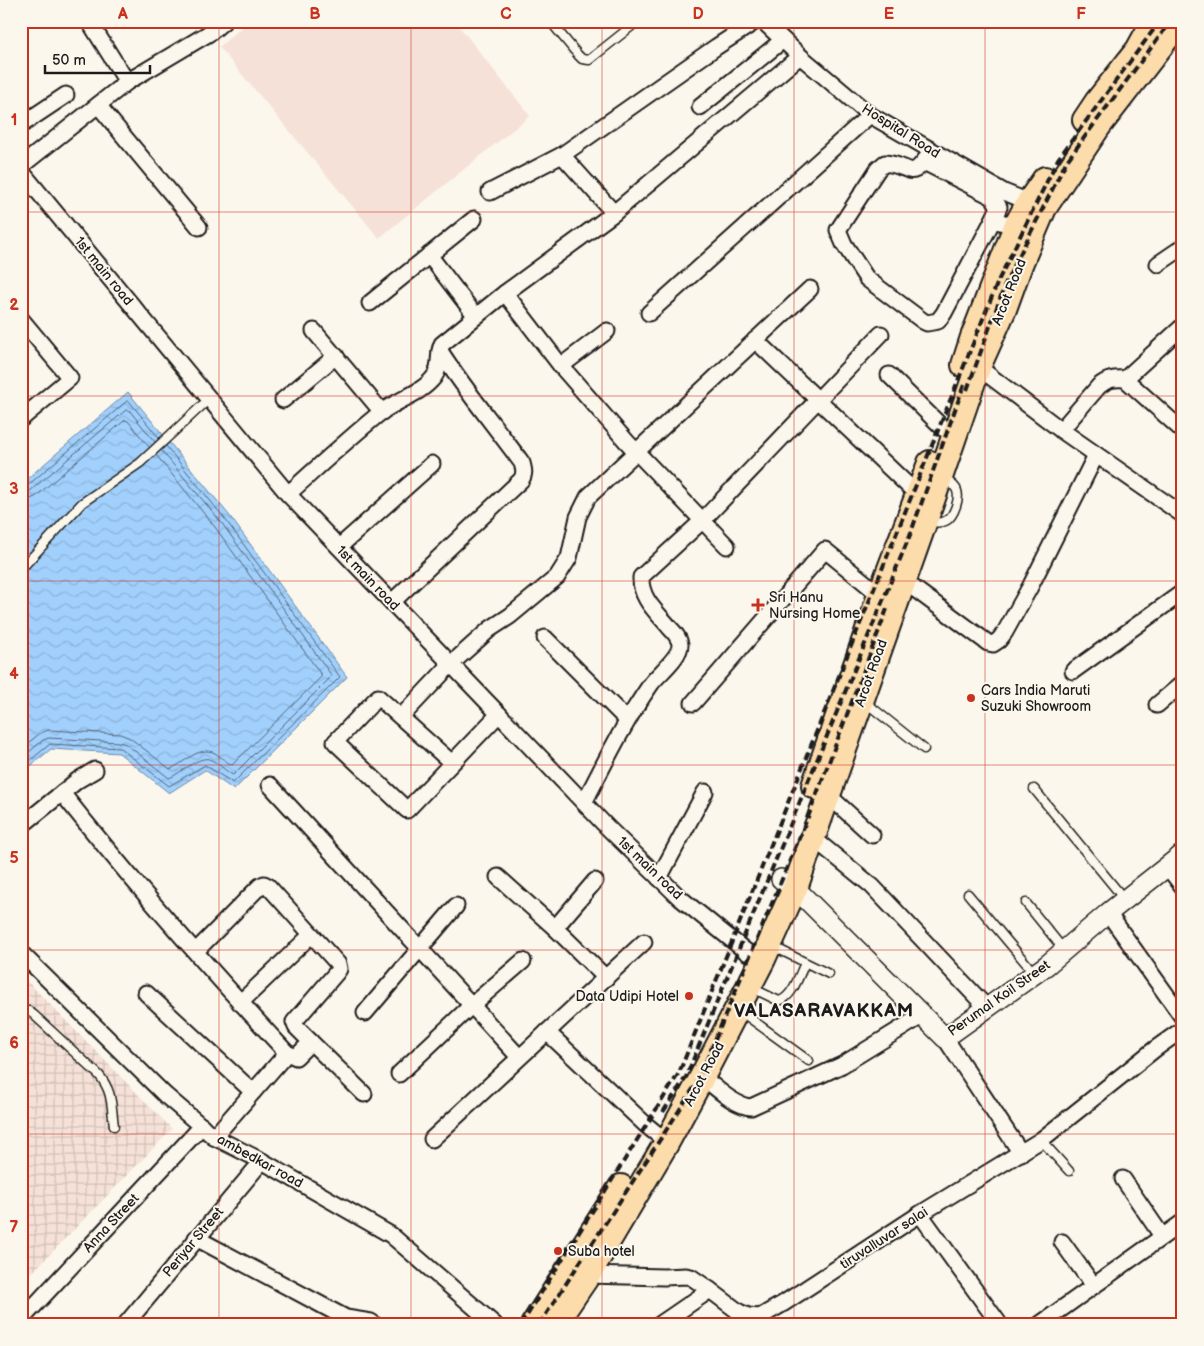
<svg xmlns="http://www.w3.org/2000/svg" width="1204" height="1346" font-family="'Balsamiq Sans',sans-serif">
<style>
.built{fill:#f5e1d7}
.industrial{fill:url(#industrial-grid)}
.water{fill:url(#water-waves);stroke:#6c88a3}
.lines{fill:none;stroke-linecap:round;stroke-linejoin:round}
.shore{stroke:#516476;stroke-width:1}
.service-casing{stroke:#1c1c1c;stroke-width:11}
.minor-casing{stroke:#1c1c1c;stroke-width:19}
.tertiary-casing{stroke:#1c1c1c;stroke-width:22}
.primary-casing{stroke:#1c1c1c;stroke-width:28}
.service{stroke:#fbf7ec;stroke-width:8}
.minor{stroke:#fbf7ec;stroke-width:15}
.tertiary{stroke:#fbf7ec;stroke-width:19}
.primary{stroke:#fddcac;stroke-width:24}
.rail{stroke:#1c1c1c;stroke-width:4;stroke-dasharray:8 4;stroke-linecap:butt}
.grid{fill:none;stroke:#c8321e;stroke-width:1;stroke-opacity:0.55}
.poi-dot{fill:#c8321e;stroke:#fbf7ec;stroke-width:2}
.labels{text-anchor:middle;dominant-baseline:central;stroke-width:4;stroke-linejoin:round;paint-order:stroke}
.street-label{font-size:14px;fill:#1c1c1c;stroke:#fbf7ec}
.poi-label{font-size:14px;fill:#1c1c1c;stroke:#fbf7ec;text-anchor:start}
.district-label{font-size:19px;font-weight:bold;letter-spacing:1px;fill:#1c1c1c;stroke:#fbf7ec}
.neatline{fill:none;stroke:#c8321e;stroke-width:2}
.grid-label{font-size:16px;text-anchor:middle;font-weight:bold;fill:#c8321e}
</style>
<defs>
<pattern id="industrial-grid" width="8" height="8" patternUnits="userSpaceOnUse" patternTransform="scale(1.25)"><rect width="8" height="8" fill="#f5e1d7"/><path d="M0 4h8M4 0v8" fill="none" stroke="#d1c0b8"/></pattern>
<pattern id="water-waves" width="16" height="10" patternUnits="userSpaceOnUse" patternTransform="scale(1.25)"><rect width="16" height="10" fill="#a1d0fd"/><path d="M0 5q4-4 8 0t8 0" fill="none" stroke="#8ab2d8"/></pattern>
</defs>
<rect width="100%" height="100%" fill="#fbf7ec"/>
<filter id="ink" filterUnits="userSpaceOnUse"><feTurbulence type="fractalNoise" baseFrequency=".02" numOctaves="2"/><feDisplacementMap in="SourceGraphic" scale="10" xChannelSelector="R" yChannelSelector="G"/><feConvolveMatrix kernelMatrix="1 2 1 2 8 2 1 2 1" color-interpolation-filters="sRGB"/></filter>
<g filter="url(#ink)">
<path class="built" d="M249 21H455L530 116 379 238 219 47Z"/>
<path class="industrial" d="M21 975 172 1129 21 1284Z"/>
<path class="water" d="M128 392 229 515 347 677 234 790 205 770 169 793 119 753 51 749 21 774V484Z"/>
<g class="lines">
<g class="shore">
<path d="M21 487 27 486 127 401H129L159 438"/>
<path d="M21 493 30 491 126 410H129L155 442"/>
<path d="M21 501 28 500 35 497 125 420 128 421 149 447"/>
<path d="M21 749 39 734 48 730 120 734 130 738 170 769C184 764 198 745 215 753 221 757 226 762 232 765L322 676 215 527 156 455"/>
<path d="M21 759 43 740 49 738 119 742 126 744 169 778C180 774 198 756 209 759 218 762 225 771 233 775L332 676 221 522 161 450"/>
<path d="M21 768 50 744 120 748 169 786 205 765 233 783 340 677 225 519 166 446"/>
</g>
<defs>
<g id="service">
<path d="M550 21 578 55 582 59 589 60 638 21"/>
<path d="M928 521C944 525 951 521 956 506 961 491 956 484 942 479"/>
<path d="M21 569 82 503 140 463 209 399"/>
<path d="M865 702 924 749"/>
<path d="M1034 789 1125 900"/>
<path d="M968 894 1035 974"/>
<path d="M1026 903 1064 950"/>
<path d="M772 946 829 974"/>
<path d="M752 988 779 1001C793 997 799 975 805 963"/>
<path d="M21 1011H29L34 1015 99 1075C113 1092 111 1105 114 1126"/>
<path d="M740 1011 809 1061"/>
<path d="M1041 1140 1069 1171"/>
</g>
<g id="minor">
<path d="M89 21 127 82"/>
<path d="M763 21 800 56 870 115 1004 192 1029 202"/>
<path d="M98 105 199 227"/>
<path d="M700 107 783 40"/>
<path d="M21 125 66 95"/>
<path d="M932 151C908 184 915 166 885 163L878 169 838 230 844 244 867 279 923 321 927 323 938 321 944 313 993 220 1016 226"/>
<path d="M562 155 716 47 756 21"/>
<path d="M924 162 993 197 999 207 993 220"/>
<path d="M21 166 127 82 211 32 224 21"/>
<path d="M21 171 288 494 608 828 680 898 748 953"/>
<path d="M490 192 562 155 614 213"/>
<path d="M429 255 475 315"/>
<path d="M1158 264 1183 247"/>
<path d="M505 293 561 366 627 442 727 546"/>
<path d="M370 303 474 219"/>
<path d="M649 313 870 115"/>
<path d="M21 319 70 378 21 419"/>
<path d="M314 331 382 412"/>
<path d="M755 340 917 494 925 496"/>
<path d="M561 366 607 331"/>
<path d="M978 367 1061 430 1183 515"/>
<path d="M889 375 944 429"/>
<path d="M1125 379 1183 326"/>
<path d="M283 400 336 356"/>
<path d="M1061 430 1099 386C1108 379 1114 378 1125 379L1183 431"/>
<path d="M288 494C318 467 348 439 380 413 397 400 421 394 434 377 442 366 437 355 442 344L505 293 614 213 800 56"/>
<path d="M339 547 432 464"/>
<path d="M904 581 988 643 993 644 999 640 1005 632 1030 587 1096 455"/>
<path d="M392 602 521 480C525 474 524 470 522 463 495 426 465 390 440 351"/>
<path d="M545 638 627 720"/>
<path d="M1073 671 1183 592"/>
<path d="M693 703 825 550 880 595"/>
<path d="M1157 705 1183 683"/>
<path d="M401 717 451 664 490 629 510 616 557 577 569 558 578 517 588 497 810 289"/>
<path d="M452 763 378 697 335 742 407 810 499 714"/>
<path d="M270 785 519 1057"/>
<path d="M62 793C133 883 209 969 287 1053L296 1057 311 1042 296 1027 294 1022 337 972 339 969 338 964 268 886 264 884 260 886 196 951"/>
<path d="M828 795 872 835"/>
<path d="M584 803C605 762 625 721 651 684 658 674 681 657 680 644 679 638 674 632 670 628 657 612 640 599 641 577L702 521 881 334"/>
<path d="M21 826 78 780 95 770"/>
<path d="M813 838 872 886 987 1008"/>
<path d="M1167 866 1183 887"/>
<path d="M498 877 555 928 606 978"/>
<path d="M659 878 705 792"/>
<path d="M1108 913 1183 1018"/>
<path d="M555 928 595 881"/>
<path d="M21 953 165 1095 214 1137 262 1161 391 1235 495 1325"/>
<path d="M146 993 253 1092"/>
<path d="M240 1003 311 935"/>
<path d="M365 1013 456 906"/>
<path d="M547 1032 646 1125 667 1142"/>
<path d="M945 1038 1021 1153"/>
<path d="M311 1042 364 1094"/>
<path d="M399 1074 472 1005 523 961"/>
<path d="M702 1077C716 1087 734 1106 751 1107L842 1065 923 1015"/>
<path d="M214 1137 287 1053"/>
<path d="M432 1139 644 942"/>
<path d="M1123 1179 1162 1236"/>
<path d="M920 1214 1000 1325"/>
<path d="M196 1238 346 1318 371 1322 375 1325"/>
<path d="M1062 1242 1093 1285"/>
<path d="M588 1275 664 1277 686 1276 691 1277 710 1290 739 1312 748 1316 760 1317 784 1303 920 1214 1041 1140 1155 1049 1183 1029"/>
<path d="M21 1320 202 1126"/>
<path d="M125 1325 262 1161"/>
<path d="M659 1325 710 1290"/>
<path d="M1039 1325 1183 1222"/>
</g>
<path id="tertiary" d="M781 879 795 888 945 1038 1047 965 1108 913 1183 854"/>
<g id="primary">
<path d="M1085 120 1097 102 1138 50 1154 21"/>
<path d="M964 365 973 337 1016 226 1029 202 1045 179"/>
<path d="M814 786 880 595 930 463"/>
<path d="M533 1325 621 1187"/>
<path d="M554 1325 588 1275 667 1142 702 1077 763 959 795 888 933 498 978 367 1004 309 1021 262 1044 208 1098 127 1180 21"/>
</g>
</defs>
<use href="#service" class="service-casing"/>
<use href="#minor" class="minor-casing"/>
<use href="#tertiary" class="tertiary-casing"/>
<use href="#primary" class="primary-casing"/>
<use href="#service" class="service"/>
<use href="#minor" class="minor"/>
<use href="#tertiary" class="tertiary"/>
<use href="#primary" class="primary"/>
<g class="rail">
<path d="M967 390 1006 282 1066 162 1171 21"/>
<path d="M663 1112 686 1077 910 535 965 382"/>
<path d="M521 1325 679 1073 999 279 1058 159 1160 21"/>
<path d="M539 1325 697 1083 810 812 887 609"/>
</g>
</g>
</g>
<path class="grid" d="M219 21V1325M411 21V1325M602 21V1325M794 21V1325M985 21V1325M21 212H1183M21 396H1183M21 581H1183M21 765H1183M21 950H1183M21 1134H1183"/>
<g class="poi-dot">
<path d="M755.5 597.5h5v5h5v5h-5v5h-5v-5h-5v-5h5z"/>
<circle cx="971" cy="698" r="5"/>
<circle cx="689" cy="996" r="5"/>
<circle cx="558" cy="1251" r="5"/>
</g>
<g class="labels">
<g class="street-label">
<text transform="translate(901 131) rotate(32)">Hospital Road</text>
<text transform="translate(104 271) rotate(51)">1st main road</text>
<text transform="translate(1009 292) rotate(-68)">Arcot Road</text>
<text transform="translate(368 578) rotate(46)">1st main road</text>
<text transform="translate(871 673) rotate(-70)">Arcot Road</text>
<text transform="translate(650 868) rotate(44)">1st main road</text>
<text transform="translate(999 998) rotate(-35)">Perumal Koil Street</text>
<text transform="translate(704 1074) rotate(-62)">Arcot Road</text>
<text transform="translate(260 1161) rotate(29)">ambedkar road</text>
<text transform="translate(111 1223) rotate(-47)">Anna Street</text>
<text transform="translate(884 1238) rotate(-33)">tiruvalluvar salai</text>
<text transform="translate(193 1242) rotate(-50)">Periyar Street</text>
</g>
<g class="poi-label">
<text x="769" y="597">Sri Hanu<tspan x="769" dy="16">Nursing Home</tspan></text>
<text x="981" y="690">Cars India Maruti<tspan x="981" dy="16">Suzuki Showroom</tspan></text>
<text x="679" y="996" text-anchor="end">Data Udipi Hotel</text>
<text x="568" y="1251">Suba hotel</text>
</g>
<g class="district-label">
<text x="824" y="1011">VALASARAVAKKAM</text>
</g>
</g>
<rect width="1204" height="1346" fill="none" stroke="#fbf7ec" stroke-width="55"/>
<path d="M45 65v8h105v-8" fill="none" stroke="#1c1c1c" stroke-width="2.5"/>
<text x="52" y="65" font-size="15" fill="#1c1c1c" stroke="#fbf7ec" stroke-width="4" paint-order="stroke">50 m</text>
<rect x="28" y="28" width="1148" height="1290" class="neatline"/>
<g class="grid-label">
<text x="123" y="19">A</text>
<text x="315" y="19">B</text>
<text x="506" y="19">C</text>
<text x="698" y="19">D</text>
<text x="889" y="19">E</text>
<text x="1081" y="19">F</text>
<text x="14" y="125">1</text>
<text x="14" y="310">2</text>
<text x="14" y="494">3</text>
<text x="14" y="679">4</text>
<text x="14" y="863">5</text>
<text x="14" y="1048">6</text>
<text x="14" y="1232">7</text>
</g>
</svg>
